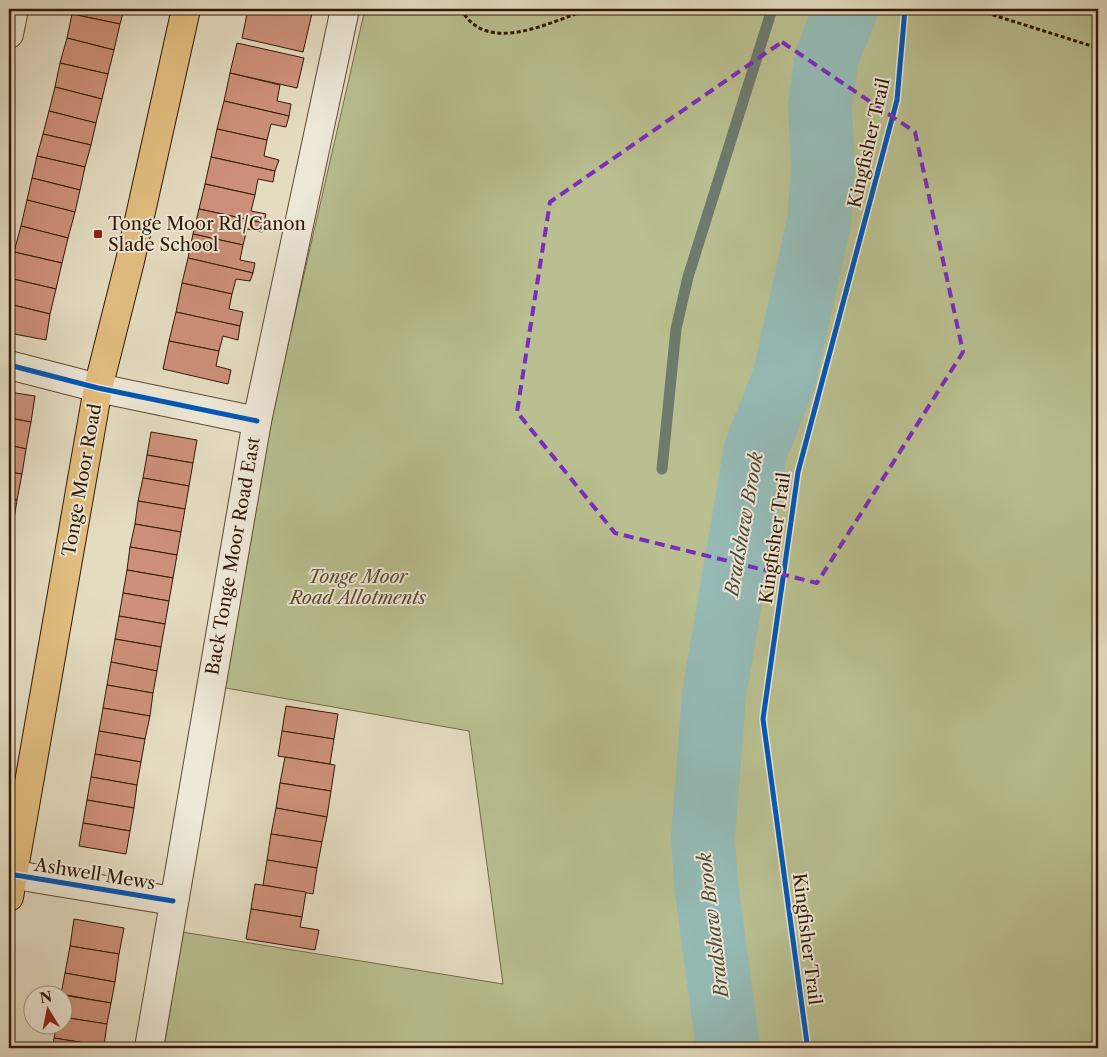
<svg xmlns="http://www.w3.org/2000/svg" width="1107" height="1057" font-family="'Libre Caslon Text',serif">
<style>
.green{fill:#b9bf90;stroke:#766c4a}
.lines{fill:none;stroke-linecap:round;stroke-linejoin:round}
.stream{stroke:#6e7a6e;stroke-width:11}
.river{stroke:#95bbb6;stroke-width:64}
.building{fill:#cd907a;stroke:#331803}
.minor-casing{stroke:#5f4932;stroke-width:30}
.major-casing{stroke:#331803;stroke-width:30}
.path{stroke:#331803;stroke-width:3;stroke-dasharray:4 2.5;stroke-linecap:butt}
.minor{stroke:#ede8d7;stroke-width:28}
.major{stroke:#e2be80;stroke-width:28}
.cycleway-casing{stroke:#ede8d7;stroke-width:8}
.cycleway{stroke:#0057b8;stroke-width:5}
.marked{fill:none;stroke:#7b2cbf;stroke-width:4;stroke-dasharray:10 6;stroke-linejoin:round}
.poi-dot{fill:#8f2418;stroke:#ede8d7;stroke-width:2}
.labels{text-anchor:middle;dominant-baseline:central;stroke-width:4;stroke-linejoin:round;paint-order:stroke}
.street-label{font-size:18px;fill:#331803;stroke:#ede8d7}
.poi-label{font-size:18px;fill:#331803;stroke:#ede8d7;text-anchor:start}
.park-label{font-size:18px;font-style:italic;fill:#5b4a2d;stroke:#ede8d7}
.water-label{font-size:19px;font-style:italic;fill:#504939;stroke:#ede8d7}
</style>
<rect width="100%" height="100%" fill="#e4dcc1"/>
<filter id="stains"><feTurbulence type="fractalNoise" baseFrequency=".004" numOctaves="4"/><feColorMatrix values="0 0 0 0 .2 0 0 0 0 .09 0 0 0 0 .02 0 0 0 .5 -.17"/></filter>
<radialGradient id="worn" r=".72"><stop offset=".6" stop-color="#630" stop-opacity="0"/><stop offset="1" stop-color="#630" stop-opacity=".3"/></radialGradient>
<path class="green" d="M365 9H1098V1048H164L182 932 503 984 469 731 220 687 269 427Z"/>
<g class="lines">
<path class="stream" d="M662 469 676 329 688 277 772 9"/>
<path class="river" d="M728 1048 706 884 703 838 714 695 756 449 784 379 819 222 823 170 820 105 827 57 846 9"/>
</g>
<g class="building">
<path d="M73 9H124L120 24 72 14Z"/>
<path d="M248 9H313L303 52 242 38Z"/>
<path d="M72 14 120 24 114 50 67 38Z"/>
<path d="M67 38 114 50 108 74 60 63Z"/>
<path d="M237 43 304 58 297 88 230 73Z"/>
<path d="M60 63 108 74 102 99 55 87Z"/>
<path d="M230 73 280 85 277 101 291 104 289 116 224 101Z"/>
<path d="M55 87 102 99 96 123 49 111Z"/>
<path d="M224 101 289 116 286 127 271 124 267 140 217 129Z"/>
<path d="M49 111 96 123 91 145 43 134Z"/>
<path d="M217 129 267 140 264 156 279 160 275 171 211 157Z"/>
<path d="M43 134 91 145 85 167 37 156Z"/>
<path d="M37 156 85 167 80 190 32 178Z"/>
<path d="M211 157 275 171 273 182 258 179 255 195 205 184Z"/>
<path d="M32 178 80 190 75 212 27 200Z"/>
<path d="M205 184 255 195 251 211 266 214 264 223 199 209Z"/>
<path d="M27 200 75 212 68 238 21 226Z"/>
<path d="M199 209 264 223 262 232 247 229 243 245 193 234Z"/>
<path d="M21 226 68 238 62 263 14 252Z"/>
<path d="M193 234 243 245 240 260 255 263 253 273 188 258Z"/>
<path d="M14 252 62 263 56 289 9 278Z"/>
<path d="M188 258 253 273 250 281 236 279 232 294 182 283Z"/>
<path d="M9 278 56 289 50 314 9 304Z"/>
<path d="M182 283 232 294 229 309 243 312 240 326 176 312Z"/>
<path d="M9 304 50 314 46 340 9 333Z"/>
<path d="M176 312 240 326 238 340 223 336 219 351 169 341Z"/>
<path d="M169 341 219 351 216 366 231 370 228 384 163 369Z"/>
<path d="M9 392 35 396 31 422 9 418Z"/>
<path d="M9 418 31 422 26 449 9 445Z"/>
<path d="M151 432 197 440 193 463 147 455Z"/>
<path d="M9 445 26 449 22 474 9 472Z"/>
<path d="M147 455 193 463 189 486 143 478Z"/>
<path d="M9 472 22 474 17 500 9 499Z"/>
<path d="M143 478 189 486 185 509 138 501Z"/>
<path d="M9 499 17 500 13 526H9Z"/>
<path d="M138 501 185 509 181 532 135 524Z"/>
<path d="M135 524 181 532 177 555 130 547Z"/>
<path d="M130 547 177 555 173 578 127 570Z"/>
<path d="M127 570 173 578 169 601 123 593Z"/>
<path d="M123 593 169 601 165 624 119 616Z"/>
<path d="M119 616 165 624 161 647 115 639Z"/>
<path d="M115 639 161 647 157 671 111 662Z"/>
<path d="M111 662 157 671 153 693 107 685Z"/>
<path d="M107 685 153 693 150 716 103 708Z"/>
<path d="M286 706 338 714 334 739 282 731Z"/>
<path d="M103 708 150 716 145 739 99 731Z"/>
<path d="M99 731 145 739 141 762 95 754Z"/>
<path d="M282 731 334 739 330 764 278 756Z"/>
<path d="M95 754 141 762 137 785 91 777Z"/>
<path d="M285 757 335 765 331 791 280 783Z"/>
<path d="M91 777 137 785 134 808 87 800Z"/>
<path d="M280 783 331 791 327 817 276 808Z"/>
<path d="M87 800 134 808 130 831 83 823Z"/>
<path d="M276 808 327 817 322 842 271 834Z"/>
<path d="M83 823 130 831 126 854 79 846Z"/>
<path d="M271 834 322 842 317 868 267 860Z"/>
<path d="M267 860 317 868 313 894 263 885Z"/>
<path d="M255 884 306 892 302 917 251 909Z"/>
<path d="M251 909 302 917 300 927 319 930 315 950 246 939Z"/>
<path d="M74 919 124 928 119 954 70 946Z"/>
<path d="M70 946 119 954 115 982 65 973Z"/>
<path d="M65 973 115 982 111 1003 61 994Z"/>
<path d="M62 995 111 1003 107 1024 62 1017Z"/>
<path d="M62 1017 107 1024 104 1046 54 1038 57 1024H62Z"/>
<path d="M54 1038 104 1046 103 1048H53Z"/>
</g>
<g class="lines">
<defs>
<g id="minor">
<path d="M9 34 14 9"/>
<path d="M9 365 98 388 257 421"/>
<path d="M9 874 173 901"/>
<path d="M149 1048 257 421 345 9"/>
</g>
<path id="major" d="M9 897 98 388 130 261 186 9"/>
</defs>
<use href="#minor" class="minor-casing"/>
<use href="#major" class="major-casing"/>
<g class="path">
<path d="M461 9C487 57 551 21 590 9"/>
<path d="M974 9 1098 48"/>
</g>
<use href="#minor" class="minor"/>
<use href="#major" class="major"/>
<defs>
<g id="cycleway">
<path d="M9 365 98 388 257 421"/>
<path d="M9 874 173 901"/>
<path d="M810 1048 807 1043 763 719 798 472 897 100 905 9"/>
</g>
</defs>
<use href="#cycleway" class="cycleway-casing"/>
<use href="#cycleway" class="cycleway"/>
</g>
<path class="marked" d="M782 42 915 132 963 352 817 583 615 533 517 412 550 202Z"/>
<rect class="poi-dot" x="93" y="229" width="10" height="10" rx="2.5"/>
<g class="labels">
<g class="street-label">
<text transform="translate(869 143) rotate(-77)">Kingfisher Trail</text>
<text transform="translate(82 480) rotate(-80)">Tonge Moor Road</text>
<text transform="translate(775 538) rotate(-82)">Kingfisher Trail</text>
<text transform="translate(233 556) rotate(-80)">Back Tonge Moor Road East</text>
<text transform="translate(95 874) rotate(9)">Ashwell Mews</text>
<text transform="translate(807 939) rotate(83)">Kingfisher Trail</text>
</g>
<g class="poi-label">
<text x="108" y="224">Tonge Moor Rd/Canon<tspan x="108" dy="21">Slade School</tspan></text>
</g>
<g class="park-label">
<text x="358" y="577">Tonge Moor<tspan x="358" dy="21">Road Allotments</tspan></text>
</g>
<g class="water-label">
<text transform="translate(744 524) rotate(-80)">Bradshaw Brook</text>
<text transform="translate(713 925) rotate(-97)">Bradshaw Brook</text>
</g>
</g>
<rect width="1107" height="1057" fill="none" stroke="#e4dcc1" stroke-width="30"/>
<rect x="10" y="10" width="1087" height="1037" fill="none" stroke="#331803" stroke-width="2.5"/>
<rect x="15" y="15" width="1077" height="1027" fill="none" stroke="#331803"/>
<g transform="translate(48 1010) rotate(350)"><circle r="24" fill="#ede8d7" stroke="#a39582"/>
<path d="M0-4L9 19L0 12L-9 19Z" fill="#8f2418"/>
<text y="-8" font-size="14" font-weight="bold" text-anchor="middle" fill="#331803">N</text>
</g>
<rect width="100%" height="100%" filter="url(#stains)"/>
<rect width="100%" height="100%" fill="url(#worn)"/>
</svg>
